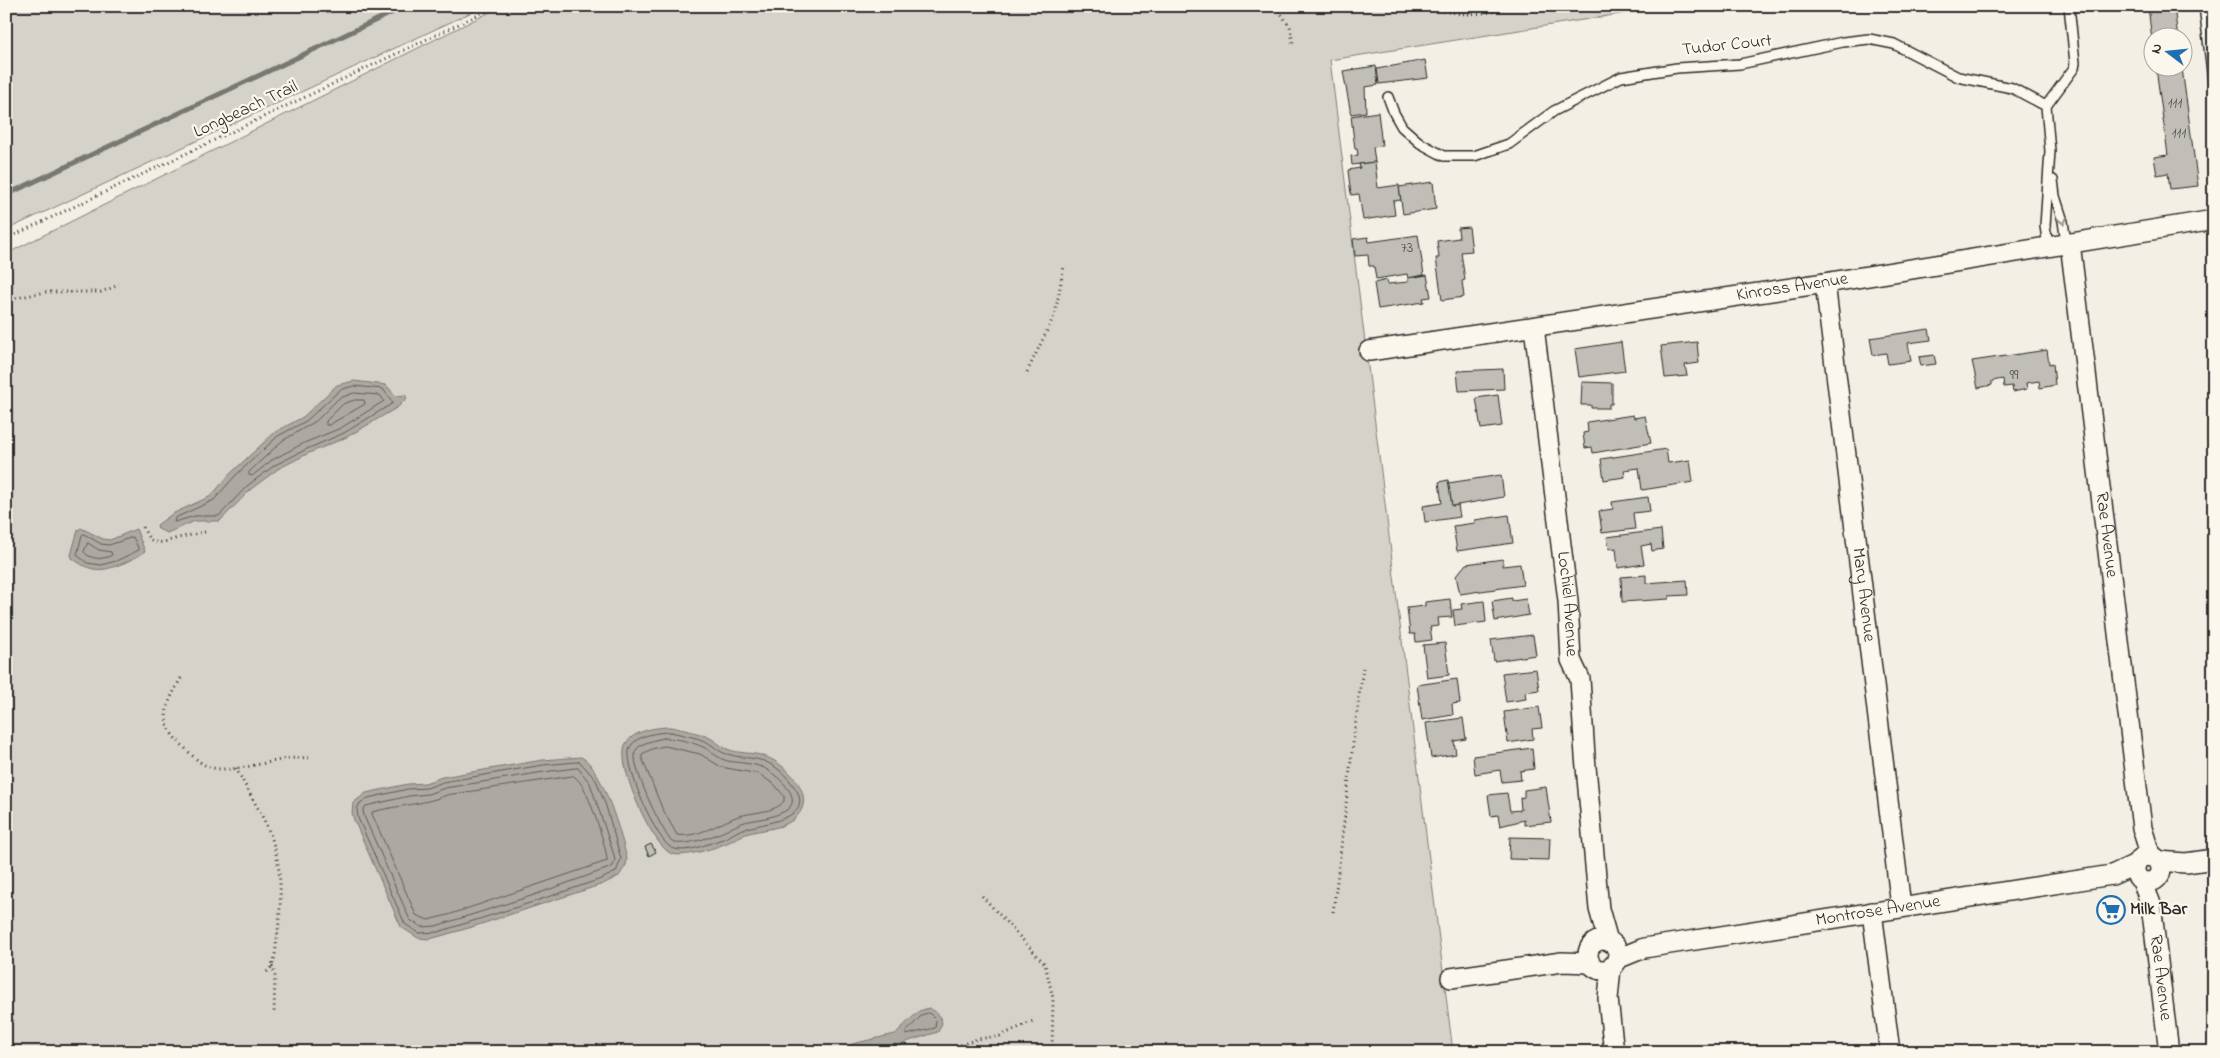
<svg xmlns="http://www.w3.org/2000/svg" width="2220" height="1058" font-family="'Indie Flower',sans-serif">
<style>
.green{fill:#d5d2c9;stroke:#807e7a}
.water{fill:#aca9a2;stroke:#787772}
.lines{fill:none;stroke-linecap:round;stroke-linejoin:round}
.shore{stroke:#5f5d5b;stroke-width:1}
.stream{stroke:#787772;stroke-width:5}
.building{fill:#c0beb6;stroke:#2b2b2b}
.lane-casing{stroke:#2b2b2b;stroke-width:12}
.street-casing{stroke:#2b2b2b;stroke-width:22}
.path{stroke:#2b2b2b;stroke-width:3;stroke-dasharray:1 4;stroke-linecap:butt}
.lane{stroke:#fbf7ec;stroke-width:9}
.street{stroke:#fbf7ec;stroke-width:19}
.oneway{stroke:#93918c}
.labels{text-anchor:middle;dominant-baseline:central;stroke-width:4.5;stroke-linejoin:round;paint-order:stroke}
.number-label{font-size:15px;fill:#50504e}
.street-label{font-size:18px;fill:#2b2b2b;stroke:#fbf7ec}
.poi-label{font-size:18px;font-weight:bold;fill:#2b2b2b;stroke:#fbf7ec;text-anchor:start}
</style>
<rect width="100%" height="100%" fill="#f3efe4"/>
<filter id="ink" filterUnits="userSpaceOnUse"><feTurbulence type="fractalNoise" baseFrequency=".02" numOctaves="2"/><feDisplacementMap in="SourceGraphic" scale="10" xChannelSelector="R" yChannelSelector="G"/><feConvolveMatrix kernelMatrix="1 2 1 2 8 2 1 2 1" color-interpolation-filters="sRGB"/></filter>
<g filter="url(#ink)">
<g class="green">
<path d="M6 6H485L6 230Z"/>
<path d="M502 6H1671L1330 60 1453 1052H6V254Z"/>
</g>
<g class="water">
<path d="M354 381 386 385 396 396 405 395 407 398 398 407 347 437 309 453 278 469 251 489 220 521H195L167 533 158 529 157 525 172 514 211 496 230 474 275 432 303 417 337 385Z"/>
<path d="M81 528 103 539 110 540 136 529 145 551C139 557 132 559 124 563 102 572 92 573 72 558L71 555 78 530Z"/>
<path d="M671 727C684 730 697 732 708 737 715 740 720 746 727 749 739 754 752 752 764 756 787 764 820 797 794 819 779 832 753 828 737 838 724 846 686 858 672 854 652 847 614 761 626 743 635 730 657 727 671 727Z"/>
<path d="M581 757C602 766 622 837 627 859L626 865 619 876 603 884 469 928 430 939 418 938 401 927 354 820 352 813 353 803 366 793 408 784 425 783 442 777 543 760Z"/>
<path d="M929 1008C937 1012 940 1015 942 1023L938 1032 909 1041 888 1052H848L849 1046 852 1044 895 1034 919 1011Z"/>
</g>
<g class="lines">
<g class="shore">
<path d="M354 386 383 389 393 403 344 433 307 449 275 465 247 486 219 516H195L174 522 175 518 214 500 234 477 278 436 306 421 340 390Z"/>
<path d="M354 393 380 395 384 401 341 428 304 443 272 460 252 476 249 475V472L282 441 316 421 338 399Z"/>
<path d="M355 400H364L365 404 329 425H326V421L343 404Z"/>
<path d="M84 534 101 544 109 545 133 537 139 550 116 561 101 565 87 563 77 555 82 535Z"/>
<path d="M88 543 99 550 111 552 112 555C103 560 91 560 84 552Z"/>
<path d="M671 732C683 735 696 737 707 742 714 746 719 752 727 754 739 758 752 757 764 761 776 766 785 774 793 785 820 821 758 823 740 830 733 833 728 838 720 840 706 844 687 854 672 848 657 843 622 762 630 747 637 735 658 732 671 732Z"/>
<path d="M664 738C677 738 693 742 705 748 713 753 719 759 728 761 739 763 751 763 762 767 774 772 807 799 785 811 771 819 755 819 741 823 736 825 732 828 727 830 715 836 684 847 672 842 662 832 628 761 636 750 641 742 656 740 664 738Z"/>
<path d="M665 746 700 754 721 767 759 774 775 785 784 796V801C776 813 749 812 736 817 718 824 697 838 677 835L662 808 642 758V754L652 749Z"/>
<path d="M580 762 596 780 606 806 621 859 616 872 601 879 533 902 438 932 419 933 405 924 358 818 357 809 360 803 368 798 408 789 427 788 443 782 543 765Z"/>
<path d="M578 768 590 783 614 855 615 862 612 867 531 896 436 926 422 927 410 920 364 816 363 810 366 806 409 796 428 794 445 788 544 772Z"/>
<path d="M574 776C577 779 580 782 582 785 589 795 608 851 607 861L448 915 428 920 416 915 372 814V812C398 805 423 805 447 795Z"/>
<path d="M929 1013 936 1020 935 1028 906 1035V1032L922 1015Z"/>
</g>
<path class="stream" d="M6 195 406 6"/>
</g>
<g class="building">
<path d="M2148 6H2174L2178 38H2152V41Z"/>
<path d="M1425 60 1428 78 1379 84 1377 69Z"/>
<path d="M1376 66 1378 85 1365 87 1366 112 1351 114 1343 71Z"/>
<path d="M2156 68H2182L2198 186 2170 189 2168 173 2157 175 2154 157 2168 155Z"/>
<path d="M1378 112 1382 146 1373 147 1375 162 1352 165 1351 156 1358 155 1357 149H1355L1351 116Z"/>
<path d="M1375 162 1378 188 1399 185 1401 200 1393 201 1395 215 1363 220 1359 194 1351 195 1348 170 1360 168 1359 164Z"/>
<path d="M1433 182 1436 209 1403 214 1399 187Z"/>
<path d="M1469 227 1472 251 1461 252 1465 280 1462 281 1464 297 1442 300 1436 258H1439L1437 241 1459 238 1458 228Z"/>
<path d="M1418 235 1424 275 1408 278 1407 274 1376 279 1374 266H1369L1368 255 1355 256 1353 239 1368 237 1369 242Z"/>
<path d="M1427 275 1431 297 1423 298 1424 302 1378 309 1374 283 1387 280 1388 284 1408 282V278Z"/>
<path d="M1929 329 1931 340 1908 343 1911 361 1888 364 1886 353 1873 355 1870 338Z"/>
<path d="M1621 342 1625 371 1579 377 1575 349Z"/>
<path d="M1697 342 1699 363 1685 365 1687 376 1665 378 1661 346Z"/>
<path d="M2047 350 2049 364 2053 363 2055 385 2040 388 2039 381 2026 383 2027 389 2013 392 2012 386 2004 387 2003 379 1992 381V385L1978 388 1972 361Z"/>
<path d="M1934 355 1936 364 1921 366 1919 357Z"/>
<path d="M1503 369 1504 389 1459 391 1457 371Z"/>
<path d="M1582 382 1612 383V404H1609V408H1591V405H1581Z"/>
<path d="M1498 395 1502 426 1481 429 1476 398Z"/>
<path d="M1633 415 1634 418 1645 416 1651 443 1593 453 1592 447 1585 448 1583 433 1588 432 1587 422Z"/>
<path d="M1666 449 1668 463 1690 460 1693 482 1642 490 1639 468 1624 470 1625 477 1604 480 1601 459Z"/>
<path d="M1501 475 1504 497 1452 506 1448 483Z"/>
<path d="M1448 480 1452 506 1458 505 1460 517 1425 522 1423 506 1442 503 1439 482Z"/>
<path d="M1648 497 1650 511 1633 513 1635 529 1602 533 1599 511 1613 509 1612 502Z"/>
<path d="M1509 515 1513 543 1457 551 1453 526 1475 523V520Z"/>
<path d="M1661 530 1663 549 1652 551 1651 544 1641 546 1644 564 1618 568 1616 548 1609 549 1607 537Z"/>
<path d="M1503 559V566L1520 564 1523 585 1460 594 1456 576 1466 564Z"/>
<path d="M1646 575V583L1687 580 1688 595 1669 596V599L1622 602 1621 577Z"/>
<path d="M1512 598V601L1526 599 1529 615 1495 621 1492 601Z"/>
<path d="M1450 599 1452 617 1438 618 1439 626 1430 627 1432 640 1416 642 1415 634H1410L1407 608 1425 606V602Z"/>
<path d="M1484 601 1486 622 1455 626 1453 610 1462 609 1461 604Z"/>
<path d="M1533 635 1536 655 1494 661 1491 640Z"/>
<path d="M1445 643 1449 675 1427 678 1423 645Z"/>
<path d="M1536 669 1539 690 1525 692 1526 699 1506 702 1502 673Z"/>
<path d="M1457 679 1460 703 1452 704 1453 715 1422 720 1417 685Z"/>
<path d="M1539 707 1542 728 1532 729 1533 739 1508 743 1504 712Z"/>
<path d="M1463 718 1466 739 1454 741 1456 754 1431 758 1426 723Z"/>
<path d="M1532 748 1534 769 1520 771 1521 780 1502 782 1500 770 1475 774 1473 756Z"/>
<path d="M1546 787 1551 822 1524 825V820L1500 826 1498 815 1491 816 1488 795 1507 793 1510 811 1521 810 1520 798 1524 797V790Z"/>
<path d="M1510 837 1550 838 1549 860 1509 859Z"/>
<path d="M651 844 656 852 649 856 645 847Z"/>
</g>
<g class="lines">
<defs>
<g id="lane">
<path d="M2204 6 2214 89"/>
<path d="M1388 97 1394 113 1402 127 1420 143 1444 156H1474L1509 144 1554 111 1621 77 1677 68 1740 64 1843 42 1869 39 1894 44 1958 77 2012 88 2046 106 2050 151 2045 226 2048 246"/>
<path d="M2046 106 2074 68 2075 63 2069 6"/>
<path d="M2053 180 2055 196 2063 221 2066 243"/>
</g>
<g id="street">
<path id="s1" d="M2070 243 2142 828 2151 857"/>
<path id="s2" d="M1825 283 1901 907"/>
<path id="s3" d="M1534 327 1568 601 1571 660 1580 679 1585 756 1599 909 1608 941"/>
<path id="s4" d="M1369 351 1825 283 2214 220"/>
<circle cx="2148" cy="869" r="13"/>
<path d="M2158 861 2186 863 2214 859"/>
<path id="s5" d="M2142 881 2151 904 2169 1052"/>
<path d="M1872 912 1890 1052"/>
<circle cx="1603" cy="955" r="15"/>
<path id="s6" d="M1617 959 1644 948 2112 875 2136 864"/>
<path d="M1611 967 1608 999 1614 1052"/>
<path d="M1451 978 1562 962 1590 963"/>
</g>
</defs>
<use href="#lane" class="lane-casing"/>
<use href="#street" class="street-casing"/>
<g class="path">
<path d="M1276 6 1290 27 1293 44"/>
<path d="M1429 6C1456 17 1483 16 1511 6"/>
<path d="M6 239 497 6"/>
<path d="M6 300 46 292H101L119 285"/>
<path d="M1027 372 1055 314 1064 266"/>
<path d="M143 527C151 548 161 543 178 538 187 536 196 534 205 532"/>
<path d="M181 678C168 702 156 721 180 743 188 751 197 762 207 766 232 777 278 755 310 758"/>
<path d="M236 768C246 788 259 808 268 829 283 863 282 903 277 939 275 951 276 967 265 973"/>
<path d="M982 896 1045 964 1053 998 1052 1052"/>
<path d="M1333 912C1344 831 1351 749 1363 668"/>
<path d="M272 966 275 974 274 1014"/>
<path d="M942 1052 977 1039 1000 1036 1035 1020"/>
</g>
<use href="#lane" class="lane"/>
<use href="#street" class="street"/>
</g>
<defs><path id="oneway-chevron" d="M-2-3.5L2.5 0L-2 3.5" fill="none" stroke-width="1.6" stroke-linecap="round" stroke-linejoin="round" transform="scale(1.25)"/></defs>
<use class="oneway" href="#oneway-chevron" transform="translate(2063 221) rotate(79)"/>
</g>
<defs>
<symbol id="supermarket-ring" viewBox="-11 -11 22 22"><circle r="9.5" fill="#fbf7ec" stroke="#1f6fb2" stroke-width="1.5"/><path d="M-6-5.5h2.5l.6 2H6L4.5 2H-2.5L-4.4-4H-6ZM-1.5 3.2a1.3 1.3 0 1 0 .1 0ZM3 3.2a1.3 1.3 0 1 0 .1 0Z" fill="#1f6fb2"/></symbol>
</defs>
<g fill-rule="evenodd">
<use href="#supermarket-ring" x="2095" y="894" width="32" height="32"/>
</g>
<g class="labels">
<g class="number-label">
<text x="2175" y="103">111</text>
<text x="2179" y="133">111</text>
<text x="1407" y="248">73</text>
<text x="2014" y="375">99</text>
</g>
<g class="street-label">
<text transform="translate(1727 46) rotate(-6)">Tudor Court</text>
<text transform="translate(246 110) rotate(-25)">Longbeach Trail</text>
<text stroke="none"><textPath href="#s4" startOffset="428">Kinross Avenue</textPath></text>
<text stroke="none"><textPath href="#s1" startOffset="294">Rae Avenue</textPath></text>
<text stroke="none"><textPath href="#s2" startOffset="314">Mary Avenue</textPath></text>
<text stroke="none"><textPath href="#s3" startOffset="279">Lochiel Avenue</textPath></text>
<text stroke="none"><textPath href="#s6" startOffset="266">Montrose Avenue</textPath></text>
<text stroke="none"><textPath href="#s5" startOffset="99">Rae Avenue</textPath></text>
</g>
<g class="poi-label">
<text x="2130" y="910">Milk Bar</text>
</g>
</g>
<rect width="2220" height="1058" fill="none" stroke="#fbf7ec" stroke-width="25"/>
<rect x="12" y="12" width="2195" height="1033" fill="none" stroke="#2b2b2b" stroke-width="2" filter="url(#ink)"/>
<g transform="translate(2168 52) rotate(286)"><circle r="24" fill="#fbf7ec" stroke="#a8a59f"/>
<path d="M0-4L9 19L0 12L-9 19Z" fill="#1f6fb2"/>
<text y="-8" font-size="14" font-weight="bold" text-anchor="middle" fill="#2b2b2b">N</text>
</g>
</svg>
